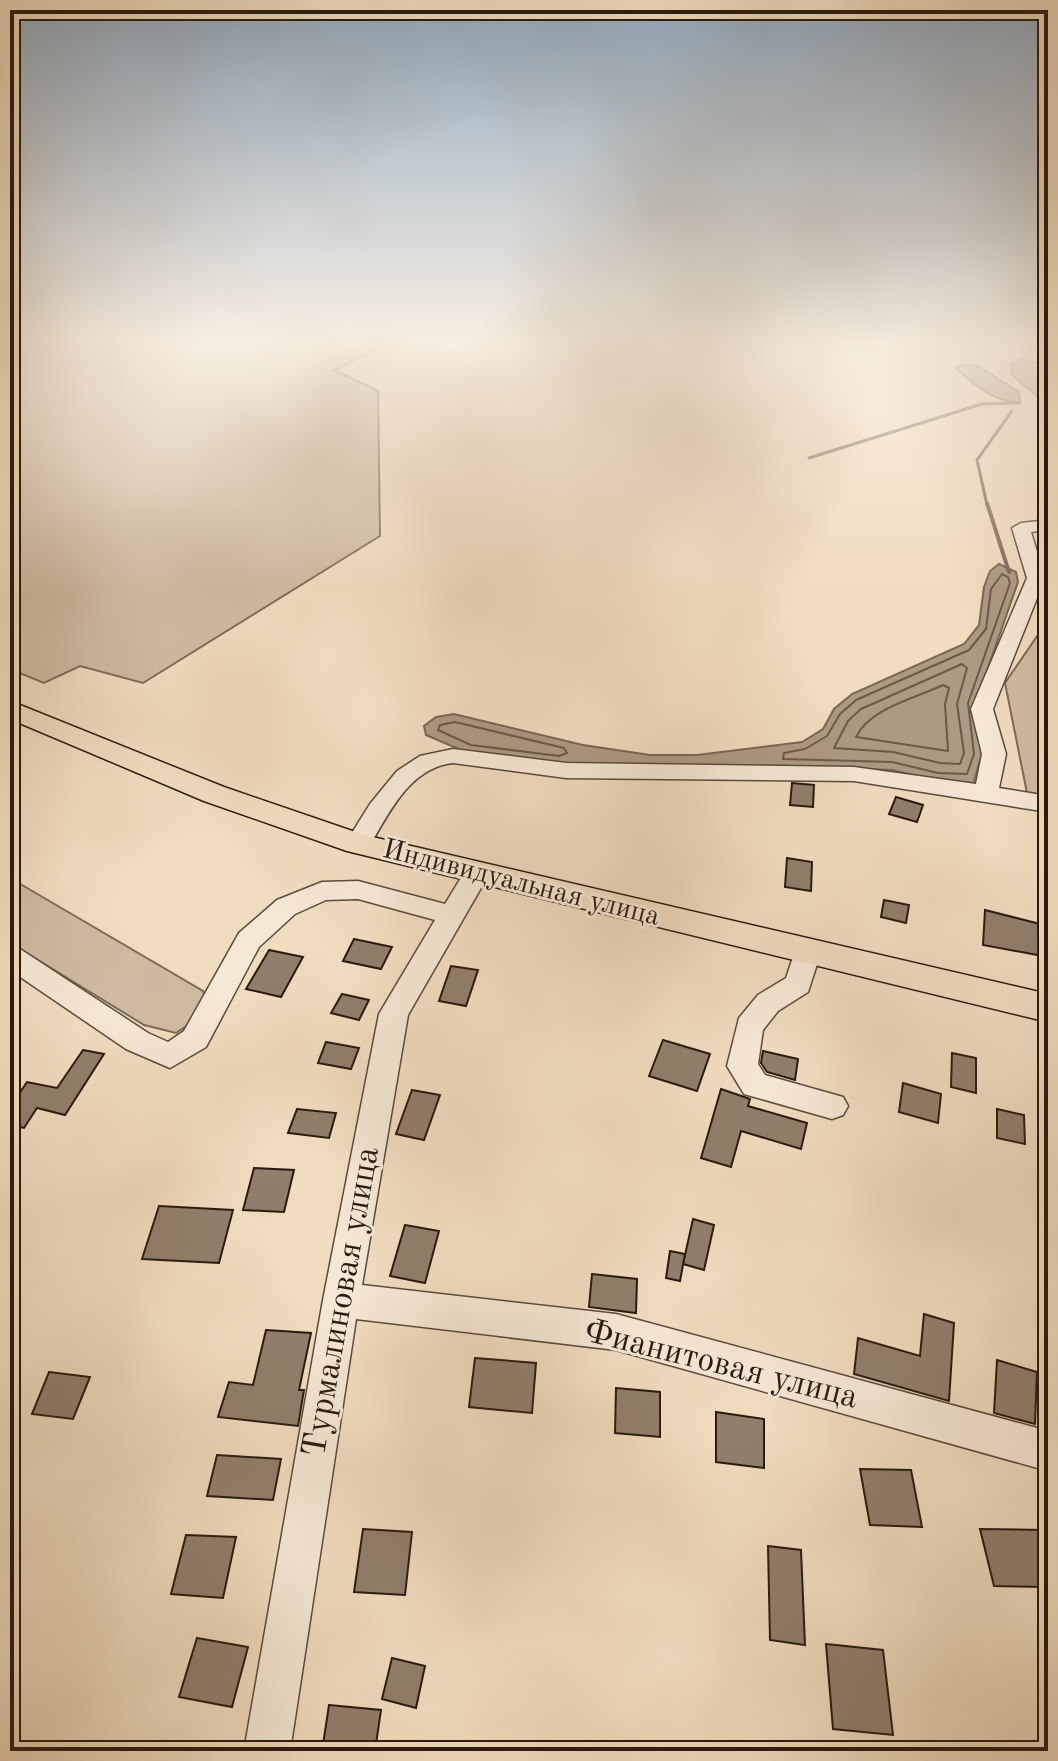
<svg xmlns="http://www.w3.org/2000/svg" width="1058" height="1761" font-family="'Old Standard TT',serif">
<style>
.green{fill:#cebba1;stroke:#7a6b58;stroke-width:2}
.water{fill:#ac9a83;stroke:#776755;stroke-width:2}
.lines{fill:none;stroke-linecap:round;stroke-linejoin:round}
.shore{stroke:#6a5a49;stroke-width:2}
.stream-far1{stroke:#776755;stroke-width:3}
.stream{stroke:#776755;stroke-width:4}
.building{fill:#907f6b;stroke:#271b0f;stroke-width:2}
.minor-casing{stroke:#594b3b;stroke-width:3}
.major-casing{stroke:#271b0f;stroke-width:3}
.minor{fill:#f5e8d5;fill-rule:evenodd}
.major{fill:#f0dcbf;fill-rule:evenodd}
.labels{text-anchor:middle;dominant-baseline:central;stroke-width:6;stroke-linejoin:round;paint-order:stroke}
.street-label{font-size:28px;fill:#271b0f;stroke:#f5e8d5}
.near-street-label{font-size:34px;fill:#271b0f;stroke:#f5e8d5}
</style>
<rect width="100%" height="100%" fill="#f0dcbf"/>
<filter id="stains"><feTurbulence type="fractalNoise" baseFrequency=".0025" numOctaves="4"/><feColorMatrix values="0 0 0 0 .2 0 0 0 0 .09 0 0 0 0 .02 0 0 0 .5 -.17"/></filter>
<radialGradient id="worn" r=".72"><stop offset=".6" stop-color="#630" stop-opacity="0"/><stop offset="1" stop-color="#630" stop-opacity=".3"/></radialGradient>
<g class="green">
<path d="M10 343H390L334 370 378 391 380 536 143 683 80 666 44 683 10 669Z"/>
<path d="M1046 623 1048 624V796L1027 793 1005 683Z"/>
<path d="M10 878 203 991 208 1002 197 1019 176 1033 144 1025 10 943Z"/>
</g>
<g class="water">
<path d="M1023 359 1040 364 1048 371V405L1012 375 1011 364Z"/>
<path d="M962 365 978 366 1019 392 1020 403C995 402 972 384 955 367Z"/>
<path d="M999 564 1016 572 1018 582 975 705 982 754 973 784 937 781 892 770 843 768 558 764 468 753 426 735 424 726 436 717 454 714 583 745 650 755H697L802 742 823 729 834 709 852 694 964 644 979 625 984 587 990 571Z"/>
</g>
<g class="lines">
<g class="shore">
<path d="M1002 574 1008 577 1010 583 968 703 974 754 967 774 938 773 892 762 783 759 784 753 805 749 827 736 840 714 856 700 969 650 986 629 991 589Z"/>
<path d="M962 664 967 668 957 704 964 753 960 764 940 763 893 752 834 748 848 721 861 709Z"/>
<path d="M943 685 949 688 945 704 948 751 856 737C870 708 916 698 943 685Z"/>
<path d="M455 722 564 748 567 753 559 756 471 745 438 730 440 725Z"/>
</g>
<g class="stream-far1">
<path d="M1036 343 1034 348 1045 354"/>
<path d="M809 458 982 404 1020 403"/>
<path d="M987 505 977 460 1012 411"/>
</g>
<path class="stream" d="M987 503 1009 572"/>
</g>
<g class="building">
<path d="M792 783 814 785 813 807 790 805Z"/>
<path d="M896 797 923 805 917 822 889 814Z"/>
<path d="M787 858 812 862 811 891 785 887Z"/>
<path d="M884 900 909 905 906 923 881 917Z"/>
<path d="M985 910 1048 926V957L983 945Z"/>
<path d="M354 939 392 947 381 969 343 961Z"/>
<path d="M269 950 303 957 281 997 246 989Z"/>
<path d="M451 966 478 970 466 1006 439 1001Z"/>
<path d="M342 994 369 1000 359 1020 331 1013Z"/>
<path d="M663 1040 710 1054 697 1091 649 1076Z"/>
<path d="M326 1042 359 1048 351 1069 318 1063Z"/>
<path d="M83 1050 104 1054 65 1115 37 1108 24 1128 10 1125V1107L27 1082 57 1088Z"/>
<path d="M763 1051 798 1059 795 1080 767 1072 761 1063Z"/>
<path d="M952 1053 976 1058V1093L951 1087Z"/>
<path d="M903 1083 941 1094 938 1123 899 1112Z"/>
<path d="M721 1089 750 1099 748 1106 807 1123 801 1149 741 1131 731 1167 701 1158Z"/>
<path d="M412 1090 440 1095 424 1140 396 1134Z"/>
<path d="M297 1109 336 1113 329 1138 288 1133Z"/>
<path d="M997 1109 1024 1115 1025 1144 997 1138Z"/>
<path d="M254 1168 294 1170 284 1212 243 1210Z"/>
<path d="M159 1206 233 1210 219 1263 142 1259Z"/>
<path d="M693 1219 714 1225 704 1270 683 1264Z"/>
<path d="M405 1225 439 1231 425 1283 390 1276Z"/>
<path d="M670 1251 685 1254 680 1281 666 1278Z"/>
<path d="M592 1274 637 1279 636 1313 589 1307Z"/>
<path d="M924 1314 954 1323 949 1401 854 1374 858 1338 920 1356Z"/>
<path d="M266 1330 311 1333 299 1390H304L298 1426 218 1417 229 1382 253 1385Z"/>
<path d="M475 1358 536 1363 532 1413 469 1407Z"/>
<path d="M997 1360 1037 1372 1035 1424 994 1413Z"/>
<path d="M49 1372 90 1377 73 1419 32 1414Z"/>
<path d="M616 1388 660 1392V1437L615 1433Z"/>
<path d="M716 1412 764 1419V1468L716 1462Z"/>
<path d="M217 1455 281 1459 273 1500 207 1496Z"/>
<path d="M860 1469 911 1470 922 1527 870 1525Z"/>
<path d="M363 1529 412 1532 405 1595 354 1592Z"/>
<path d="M980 1529 1046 1530 1048 1587 994 1586Z"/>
<path d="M186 1535 236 1537 223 1598 171 1594Z"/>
<path d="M768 1546 801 1550 805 1645 770 1640Z"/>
<path d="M197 1638 248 1647 232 1707 179 1697Z"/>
<path d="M826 1644 883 1650 893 1735 833 1729Z"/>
<path d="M392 1658 425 1666 416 1708 382 1699Z"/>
<path d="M329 1705 381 1710 375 1751H322Z"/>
</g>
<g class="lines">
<defs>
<g id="minor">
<path d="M1048 520V530L1031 532 1045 578 993 709 1006 754 999 788 1048 796V812L854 781 566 778 453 763C408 768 388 816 367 850L358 852 349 850 345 844 370 804 397 771 420 756 453 749 566 763 854 767 976 784 982 754 971 709 1027 578 1012 528 1021 523Z"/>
<path d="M476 865 485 868 489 874 408 1015 362 1285 616 1314 1048 1431V1471L616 1350 356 1319 290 1751H244L323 1300 379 1014 435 920 358 899 326 900 295 914 259 947 206 1047 170 1068 126 1049 10 970V946L20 949 148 1033 168 1042 184 1031 239 933 277 900 322 882 358 881 445 904 467 868Z"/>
<path d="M807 942 817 945 821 952 808 992 778 1011 763 1030 758 1064 765 1075 843 1097 848 1106 843 1115 832 1119 744 1094 727 1066 739 1018 758 995 786 978 797 945Z"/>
</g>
<path id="major" d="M10 701 224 787 364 835 1048 994V1022L347 851 204 801 10 719Z"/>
</defs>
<use href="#minor" class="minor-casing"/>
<use href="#major" class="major-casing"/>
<use href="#minor" class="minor"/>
<use href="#major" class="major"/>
</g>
<linearGradient id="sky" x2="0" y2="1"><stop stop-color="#90aac0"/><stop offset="0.58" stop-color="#f8efe2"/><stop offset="1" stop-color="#f8efe2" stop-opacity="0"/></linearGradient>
<rect width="1058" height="590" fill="url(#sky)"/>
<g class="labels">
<g class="street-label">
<text transform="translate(521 884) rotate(14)">Индивидуальная улица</text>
</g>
<g class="near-street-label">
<text transform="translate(342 1302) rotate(-80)">Турмалиновая улица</text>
<text transform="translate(721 1365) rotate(14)">Фианитовая улица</text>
</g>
</g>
<rect width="1058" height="1761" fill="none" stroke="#f0dcbf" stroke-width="40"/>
<rect x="12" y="12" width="1034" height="1737" fill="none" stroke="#271b0f" stroke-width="4"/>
<rect x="20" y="20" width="1018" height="1721" fill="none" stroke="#271b0f" stroke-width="2"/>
<rect width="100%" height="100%" filter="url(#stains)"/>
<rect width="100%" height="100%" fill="url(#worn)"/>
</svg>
